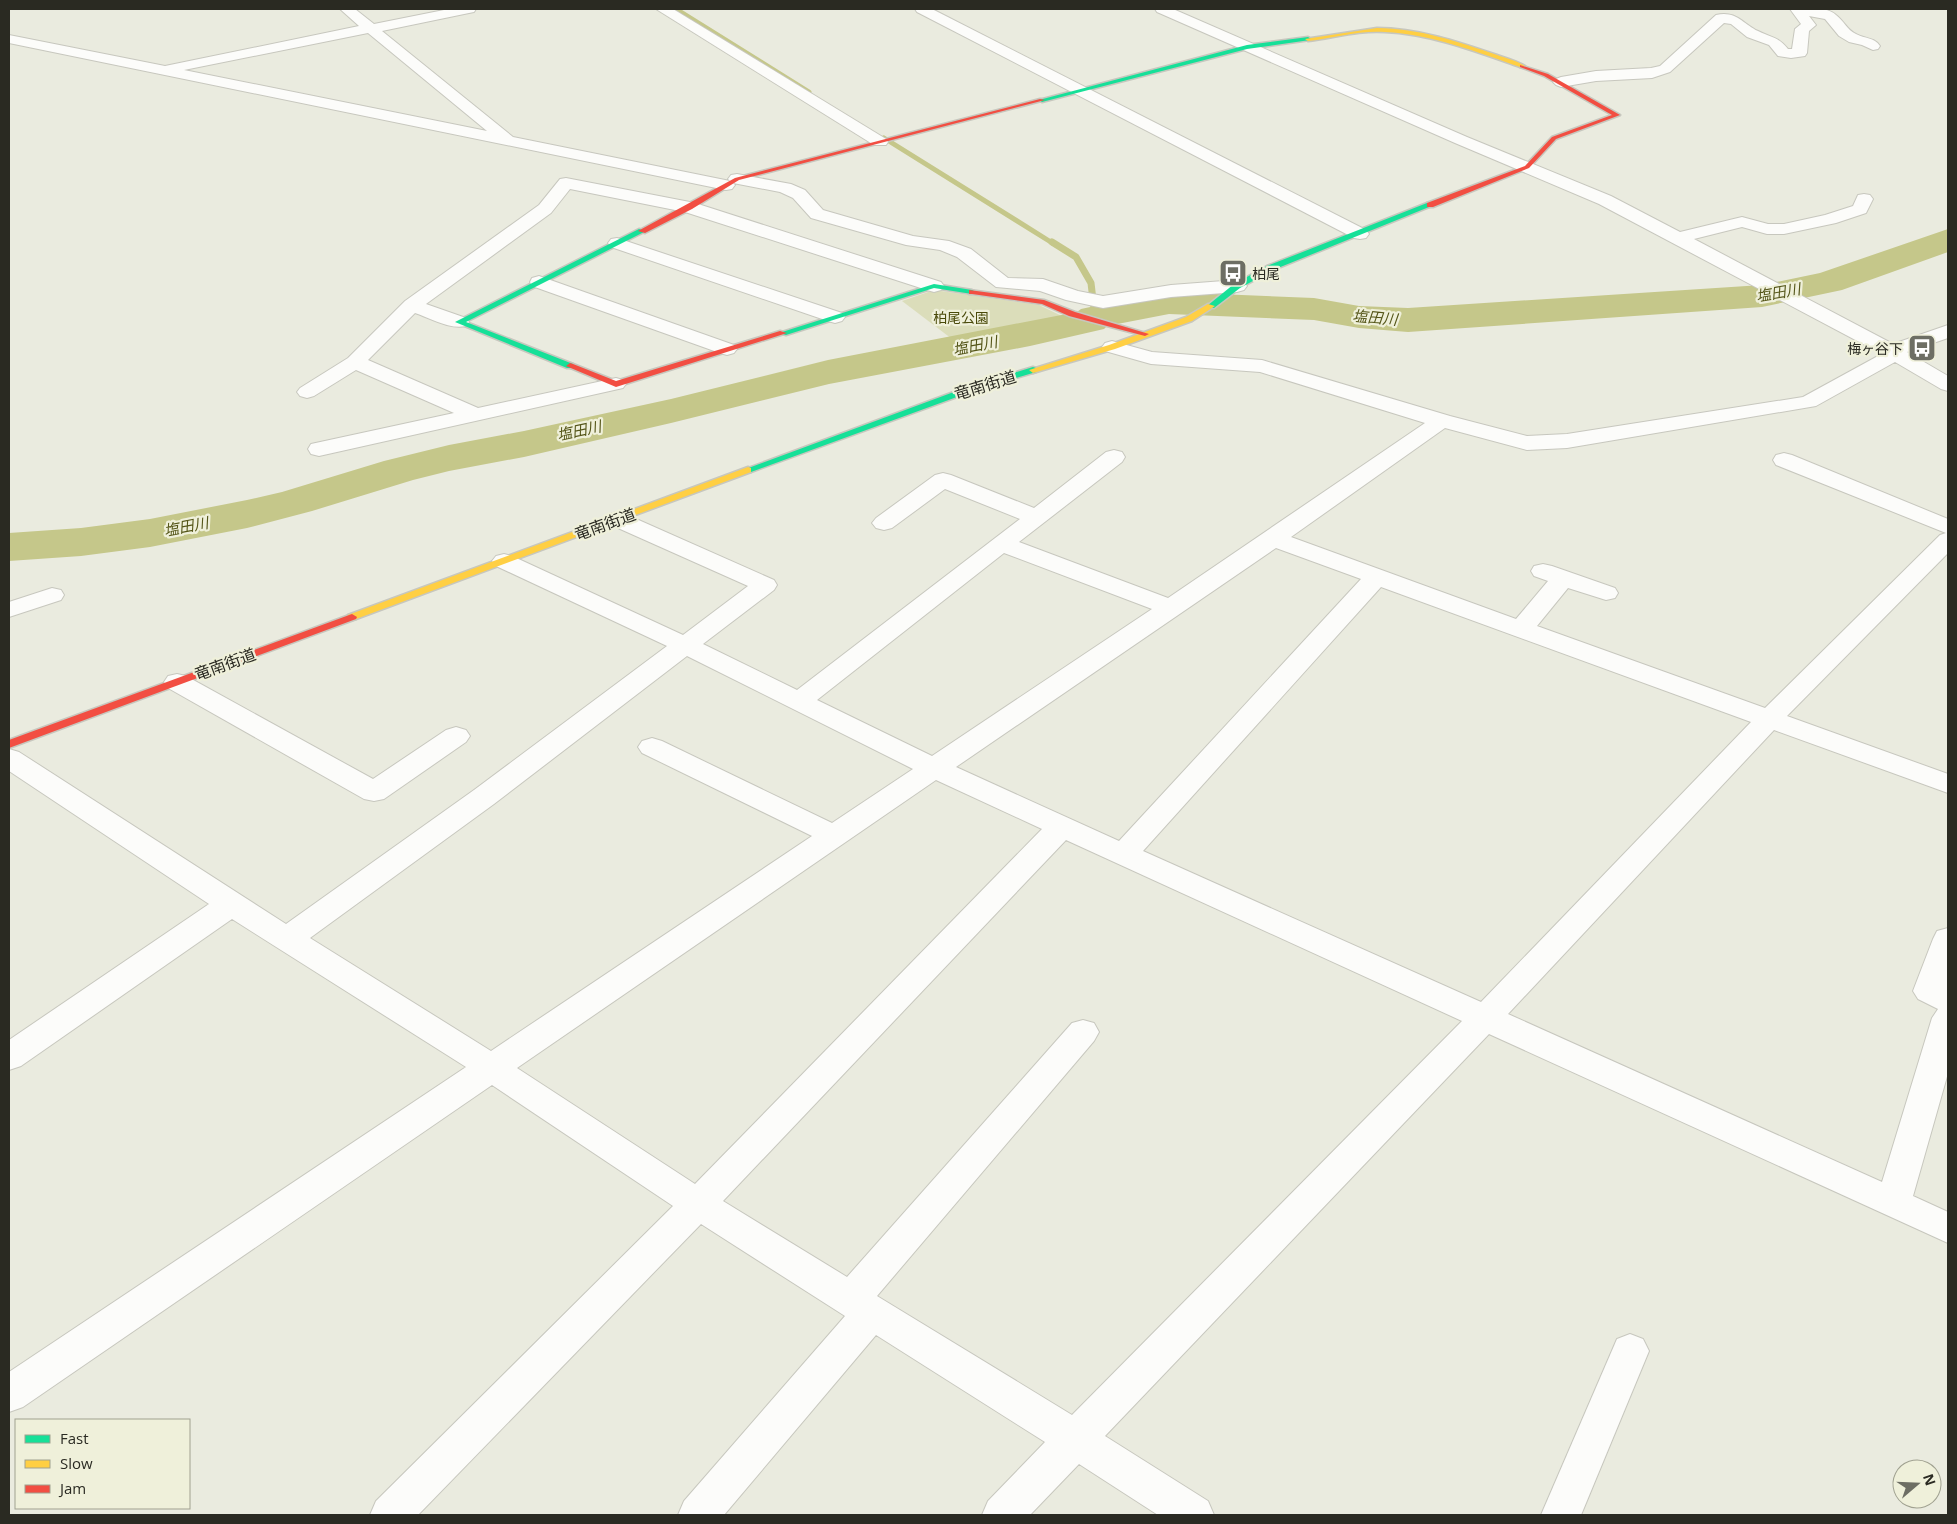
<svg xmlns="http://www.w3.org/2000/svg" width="1957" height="1524" font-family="'Open Sans','Noto Sans JP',sans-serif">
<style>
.green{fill:#dbddba}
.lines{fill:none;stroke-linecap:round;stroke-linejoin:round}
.stream-far1{stroke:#c5c78a;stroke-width:5}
.stream{stroke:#c5c78a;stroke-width:7}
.river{fill:#c5c78a;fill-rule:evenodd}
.street-casing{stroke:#c7c7be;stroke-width:2}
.fast-casing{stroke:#c7c7be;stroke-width:3}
.slow-casing{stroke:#c7c7be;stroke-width:3}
.jam-casing{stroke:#c7c7be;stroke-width:3}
.street{fill:#fcfcfa;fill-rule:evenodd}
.fast{fill:#16e098;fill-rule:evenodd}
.slow{fill:#ffcf43;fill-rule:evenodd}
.jam{fill:#f24e42;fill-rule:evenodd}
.labels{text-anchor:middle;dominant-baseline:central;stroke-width:4.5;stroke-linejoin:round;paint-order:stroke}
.far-poi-label{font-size:14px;fill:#2a2a22;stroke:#eff0da;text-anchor:start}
.far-park-label{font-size:14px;fill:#4a4a0a;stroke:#eff0da}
.far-water-label{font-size:15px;font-style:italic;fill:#545518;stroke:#eff0da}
.street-label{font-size:16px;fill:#2a2a22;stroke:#eff0da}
</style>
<rect width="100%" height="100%" fill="#eaebdf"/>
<path class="green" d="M934 290 1039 305 1070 320 956 342 902 301Z"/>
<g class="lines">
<g class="stream-far1">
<path d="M676 9 809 92"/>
<path d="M884 138 1054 244"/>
</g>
<path class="stream" d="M1052 242 1076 257 1091 283 1095 317"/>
<path class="river" d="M1948 229V252L1842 290 1762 307 1408 332 1359 328 1314 320 1169 314 1107 326 1104 329 1030 346 829 384 671 423 524 457 449 471 413 480 312 511 247 528 150 547 81 556 9 561V533L81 528 150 519 247 500 282 492 384 461 449 445 524 431 671 399 828 360 1077 312 1081 309 1095 306 1169 292 1314 298 1359 306 1408 308 1762 285 1820 273Z"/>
<defs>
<g id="street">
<path d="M340 9H355L374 24 449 9H476L474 12 469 13 382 31 513 137 730 181 728 179 731 175 737 174 791 184 805 190 823 210 913 236 949 241 971 249 1008 278 1043 279 1078 291 1103 296 1171 285 1237 280 1244 282 1247 286 1244 290 1237 292 1171 297 1103 308 1066 300 1040 291 996 287 957 257 940 250 906 245 811 218 793 198 780 192 733 183 735 185 732 189 726 190 9 43V35L165 66 359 26ZM368 33 487 131 184 70Z"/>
<path d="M656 9H673L886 139 888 142 886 145H874Z"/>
<path d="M915 9H932L1366 230 1369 234 1366 238 1360 239 1354 238 917 12Z"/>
<path d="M1155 9H1173L1467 137 1611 196 1680 232 1742 217 1768 224H1784L1825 215 1853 206 1858 195 1864 194 1870 195 1873 199 1866 213 1836 223 1784 234H1767L1742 227 1694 239 1893 344 1948 325V338L1907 352 1948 376V391L1941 389 1895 362 1816 406 1567 448 1527 450 1445 428 1291 537 1516 619 1548 581 1534 576 1531 571 1534 566 1543 564 1552 566 1615 588 1618 593 1615 598 1606 600 1568 588 1537 626 1765 708 1940 535 1946 533 1776 465 1773 460 1776 455 1784 453 1792 455 1948 519V553L1787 716 1948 774V793L1774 730 1508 1014 1882 1182 1932 1018 1938 1009 1918 999 1913 991 1933 939 1937 931 1948 928 1947 986H1948V1073L1913 1196 1948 1212V1243L1489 1034 1105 1436 1208 1501 1214 1515H1158L1079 1464 1030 1515H982L988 1501 1045 1442 876 1335 724 1515H678L684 1501 845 1316 701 1224 418 1515H370L376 1501 673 1206 492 1085 23 1407 9 1412V1372L466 1067 232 919 21 1066 9 1070V1040L209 904 9 771V749L19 752 286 924 474 790 667 646 496 566 492 561 496 556 504 554 512 556 683 635 748 586 609 524 605 519 609 514 617 512 625 514 774 580 777 585 774 590 703 644 797 690 1020 519 945 489 892 528 884 530 876 528 872 523 876 518 935 475 943 473 951 475 1034 508 1106 452 1114 450 1122 452 1125 457 1122 462 1019 542 1168 598 1425 423 1260 372 1151 364 1105 351 1102 347 1105 343 1112 341 1152 352 1262 360 1450 416 1527 436 1567 434 1803 397 1878 356 1880 353 1599 204 1455 143 1157 12ZM1276 548 1361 579 1119 841 956 767ZM1004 553 1152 609 932 756 817 700ZM1381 587 1751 722 1481 1002 1143 851ZM687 656 913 769 832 823 662 741 652 738 642 741 638 747 642 753 812 836 491 1051 310 938 494 804ZM936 780 1042 829 695 1184 517 1068ZM1066 840 1462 1021 1072 1415 877 1296 1094 1041 1099 1032 1094 1023 1083 1020 1072 1023 847 1277 723 1201Z"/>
<path d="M1790 9C1802 8 1827 6 1836 15 1844 21 1847 30 1856 34 1865 39 1874 37 1880 46L1878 49 1873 50 1862 45 1849 42 1839 36 1825 19 1809 16 1816 25 1809 31 1807 53 1805 56 1791 58 1778 56 1769 45 1747 37 1731 24 1724 23 1670 72 1652 78 1596 81 1561 87 1556 85 1553 82 1556 79 1561 77 1596 71 1651 68 1660 66 1716 15C1736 10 1743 24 1758 31 1772 38 1777 36 1788 49H1792L1795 29 1801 24Z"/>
<path d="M566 178 695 203 941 282 944 286 941 290 934 292 927 290 685 212 570 189 551 213 426 304 466 318 469 322 466 326C450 330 430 318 415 313L368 360 478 408 616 378 623 380 626 384 623 388 319 456 311 454 308 449 311 444 454 413 356 370 314 396 307 398 300 396 297 392 300 388 348 358 405 301 539 205 560 179Z"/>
<path d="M617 238 842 313 845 317 842 321 835 323 828 321 611 247 608 243 611 239Z"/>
<path d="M539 276 734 345 737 349 734 353 727 355 720 353 532 286 530 282 532 278Z"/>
<path d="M52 588 61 590 64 595 61 600 9 617V602Z"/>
<path d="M177 674 186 676 373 779 446 730 456 727 466 730 470 736 466 742 384 799 374 801 364 799 168 688 164 682 168 676Z"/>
<path d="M1630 1334 1643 1339 1649 1351 1581 1515H1541L1617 1339Z"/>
</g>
<g id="fast">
<path d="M1308 37 1311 39 1310 40 1247 49 1042 102 1039 100 1247 45Z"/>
<path d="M1427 203 1434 205 1273 270 1240 288 1214 308 1207 306 1234 284 1267 266Z"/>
<path d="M639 229 646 231 466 322 573 364V368H567L455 322Z"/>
<path d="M934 284 972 290 976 292 972 294 934 288 786 335 779 333Z"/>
<path d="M1033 367 1036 368V372L976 390 751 472H745L743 470 970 386Z"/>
</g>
<g id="slow">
<path d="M1377 28C1418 28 1459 42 1497 55 1506 58 1517 61 1525 66L1520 67C1477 52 1431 34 1385 32 1360 30 1333 38 1308 41L1305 39Z"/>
<path d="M1208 304 1215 306 1192 321 1115 349 1033 373 1029 370 1109 345 1186 317Z"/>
<path d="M748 467 751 468V472L356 619 352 620 347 617 348 615Z"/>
</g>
<g id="jam">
<path d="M1520 65 1548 74 1620 115 1556 139 1529 168 1433 207H1427V203L1525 166 1552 137 1612 115 1544 76 1520 67Z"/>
<path d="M1040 99 1045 100 739 180 692 209 645 233 638 231 735 178Z"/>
<path d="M969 290 1044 300 1075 312 1149 334 1145 336 1069 316 1042 304 972 294H969Z"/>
<path d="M780 331 787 333 616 387 566 366 570 363 573 364 616 381Z"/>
<path d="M352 614 357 617 356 619 9 748V740Z"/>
</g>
</defs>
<use href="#street" class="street-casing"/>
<use href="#fast" class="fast-casing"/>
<use href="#slow" class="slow-casing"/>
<use href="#jam" class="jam-casing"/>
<use href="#street" class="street"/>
<use href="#fast" class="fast"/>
<use href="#slow" class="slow"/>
<use href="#jam" class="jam"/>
</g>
<defs>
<symbol id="bus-square" viewBox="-11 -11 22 22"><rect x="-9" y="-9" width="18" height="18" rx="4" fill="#6d6e64" stroke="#eff0da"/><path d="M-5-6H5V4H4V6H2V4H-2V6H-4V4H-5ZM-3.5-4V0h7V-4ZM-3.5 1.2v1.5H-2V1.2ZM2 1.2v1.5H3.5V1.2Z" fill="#fff"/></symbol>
</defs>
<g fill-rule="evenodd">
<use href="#bus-square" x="1217" y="257" width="32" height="32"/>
<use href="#bus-square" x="1906" y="332" width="32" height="32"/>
</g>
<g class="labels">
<g class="far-poi-label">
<text x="1252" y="273">柏尾</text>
<text x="1903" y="348" text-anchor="end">梅ヶ谷下</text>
</g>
<g class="far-park-label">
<text x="961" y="317">柏尾公園</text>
</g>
<g class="far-water-label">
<text transform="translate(1778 292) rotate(-10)">塩田川</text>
<text transform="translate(1375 317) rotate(5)">塩田川</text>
<text transform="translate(975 345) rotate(-11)">塩田川</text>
<text transform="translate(579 430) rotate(-12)">塩田川</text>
<text transform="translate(186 526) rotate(-11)">塩田川</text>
</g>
<g class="street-label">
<text transform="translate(985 385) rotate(-17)">竜南街道</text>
<text transform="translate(605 524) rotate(-20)">竜南街道</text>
<text transform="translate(225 664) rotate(-20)">竜南街道</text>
</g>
</g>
<rect width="1957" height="1524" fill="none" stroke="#2a2a22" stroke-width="20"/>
<rect x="15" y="1419" width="175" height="90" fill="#eff0da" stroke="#a0a190"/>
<rect x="25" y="1435" width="25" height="8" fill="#16e098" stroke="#a0a190"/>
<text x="60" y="1444" font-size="15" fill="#2a2a22">Fast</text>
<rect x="25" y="1460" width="25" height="8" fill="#ffcf43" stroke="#a0a190"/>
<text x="60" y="1469" font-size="15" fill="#2a2a22">Slow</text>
<rect x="25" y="1485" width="25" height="8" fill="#f24e42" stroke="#a0a190"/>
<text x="60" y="1494" font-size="15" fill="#2a2a22">Jam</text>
<g transform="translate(1917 1484) rotate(71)"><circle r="24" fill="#eff0da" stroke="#a0a190"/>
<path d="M0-4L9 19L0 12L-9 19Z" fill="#6d6e64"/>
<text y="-8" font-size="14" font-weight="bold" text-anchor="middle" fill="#2a2a22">N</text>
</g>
</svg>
